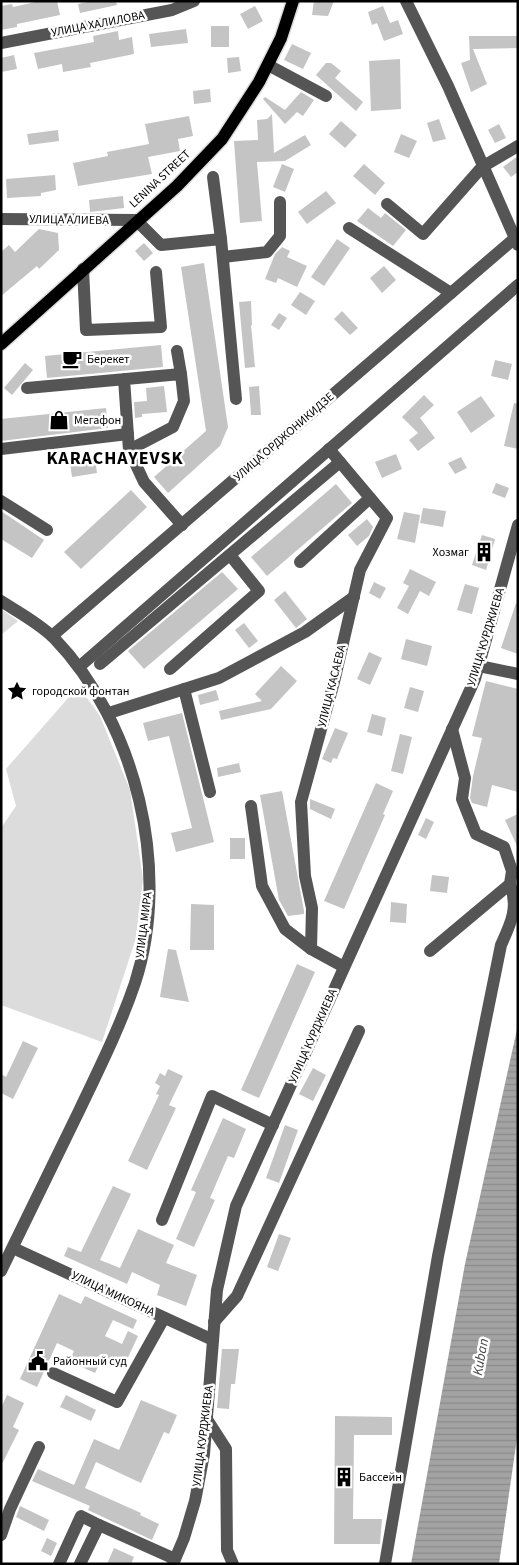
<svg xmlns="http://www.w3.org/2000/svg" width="519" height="1565" font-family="'Source Sans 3',sans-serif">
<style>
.park{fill:#dcdcdc}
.water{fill:url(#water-rules)}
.building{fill:#c4c4c4}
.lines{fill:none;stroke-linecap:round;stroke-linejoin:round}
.major-casing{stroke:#dbdbdb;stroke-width:15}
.minor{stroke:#555;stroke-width:12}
.major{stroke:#000;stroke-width:12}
.labels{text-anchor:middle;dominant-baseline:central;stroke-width:5;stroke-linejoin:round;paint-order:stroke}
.street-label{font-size:12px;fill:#000;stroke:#fff}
.poi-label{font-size:12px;fill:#000;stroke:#fff;text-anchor:start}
.water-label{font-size:14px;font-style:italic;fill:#444;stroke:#fff}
.district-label{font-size:18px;font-weight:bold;letter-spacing:1px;fill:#000;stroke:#fff}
</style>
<defs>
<pattern id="water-rules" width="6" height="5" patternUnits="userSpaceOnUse" patternTransform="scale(1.25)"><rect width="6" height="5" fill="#a3a3a3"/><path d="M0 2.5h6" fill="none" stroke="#8b8b8b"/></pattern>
</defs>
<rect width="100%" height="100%" fill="#fff"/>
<g class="park">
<path d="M1 609 18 621 1 635Z"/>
<path d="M76 689 87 698 100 716 130 790 143 879 136 938 102 1042 1 1005V828L16 806 6 769Z"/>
</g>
<path class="water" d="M518 1025V1431L499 1564H411L465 1264Z"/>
<g class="building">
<path d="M40 1H57L60 15 17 24V27L1 30V6L12 4 13 7Z"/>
<path d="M93 1H116L117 5 80 13 78 4Z"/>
<path d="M314 1H334L328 16 312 15Z"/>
<path d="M255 6 263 21 248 29 240 14Z"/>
<path d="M383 6 390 23 398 20 403 34 384 41 377 23 372 25 368 12Z"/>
<rect x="211" y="26" width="18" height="21"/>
<path d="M186 29 188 43 151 47 149 34Z"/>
<path d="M118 31 119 40 132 37 134 54 90 63 91 67 63 72 62 64 38 69 34 53 94 42 93 36Z"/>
<path d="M469 36H518V48L473 49 487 84 471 92 461 63 470 60Z"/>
<path d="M292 44 311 53 303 69 284 60Z"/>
<path d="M14 55 17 69 1 72V58Z"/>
<path d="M239 57 241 71 228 73 227 58Z"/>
<path d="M400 59 401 109 371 111 369 61Z"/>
<path d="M326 63H331L341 71 335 78 363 102 356 111 316 75Z"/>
<path d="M210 89 211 102 194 104 193 91Z"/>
<path d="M301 92 314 100 303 116 297 112 285 124 263 99 265 97 285 110Z"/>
<path d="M272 114 274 153 305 135 311 145 285 161 257 162 262 221 240 223 234 141 258 140 257 120 267 119Z"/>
<path d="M189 116 193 136 178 139 180 151 148 157 152 174 78 186 73 163 108 156 107 152 149 144 145 124Z"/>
<path d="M439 119 446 139 433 142 427 123Z"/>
<path d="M341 121 357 135 345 148 329 134Z"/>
<path d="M499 124 506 138 495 143 488 130Z"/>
<path d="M58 130 59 141 29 145 27 134Z"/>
<path d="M401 134 417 141 409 158 394 152Z"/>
<path d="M518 156V172L511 177 503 167Z"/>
<path d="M282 164 294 169 285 192 273 187Z"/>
<path d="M364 164 385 183 375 195 353 176Z"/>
<path d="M55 175 56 190 41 193V196L7 198 6 179Z"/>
<path d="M326 191 336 203 307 224 298 212Z"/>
<path d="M123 196 124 208 90 212 89 200Z"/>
<path d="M368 208 381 218 385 213 406 230 393 246 357 221Z"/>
<path d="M39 229 58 233 59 250 39 269 37 266 1 296V252L9 245 15 252Z"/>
<path d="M337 239 350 248 324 286 311 277Z"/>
<path d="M144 243 153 253 144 261 135 251Z"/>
<path d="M282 247 290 251 287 257 307 266 297 287 278 278 276 283 265 279 275 254Z"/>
<path d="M204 263 228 427 220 446 168 493 154 477 206 431 181 267Z"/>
<path d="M384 266 396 280 382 293 370 278Z"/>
<path d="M300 292 315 301 306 315 291 305Z"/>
<path d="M251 301 252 325H251L255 367 245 368 239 302Z"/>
<path d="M342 311 358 328 350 335 334 319Z"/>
<path d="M279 313 287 318 279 330 271 325Z"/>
<path d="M161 345 163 367 47 378 45 356Z"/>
<path d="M495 360 512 364 508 380 491 376Z"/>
<path d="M25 363 33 370 12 395 4 388Z"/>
<path d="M164 386 167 412 142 414V417L135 418 134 402 147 401 146 388Z"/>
<path d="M259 386 261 415H251L249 387Z"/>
<path d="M424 395 434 405 420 418 435 438 418 451 409 440 418 433 402 417Z"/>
<path d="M481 396 495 416 471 433 457 412Z"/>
<path d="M514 403 518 404V449L504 446Z"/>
<path d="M106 408 108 428 1 441V419Z"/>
<path d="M396 454 402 469 382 478 375 462Z"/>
<path d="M461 457 467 468 455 474 448 463Z"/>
<path d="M95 459 97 473 72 477 70 463Z"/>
<path d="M496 483 509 488 505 498 492 493Z"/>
<path d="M336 484 352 503 267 576 251 557Z"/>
<path d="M131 490 147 507 81 569 64 552Z"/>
<path d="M423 508 446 511 443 527 420 523Z"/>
<path d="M1 511 44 540 32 558 1 539Z"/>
<path d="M404 512 420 515 415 543 397 539Z"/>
<path d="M367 519 373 527 369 536 357 546 348 535Z"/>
<path d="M482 535 495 539 486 570 472 565Z"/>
<path d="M410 569 436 582 429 596 420 591 408 614 397 608 409 586 403 583Z"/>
<path d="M222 572 238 589 144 669 128 651Z"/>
<path d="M374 582 386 588 380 599 369 593Z"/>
<path d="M465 584 479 588 472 614 457 610Z"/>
<path d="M285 591 307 619 296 628 274 600Z"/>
<path d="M516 603 518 604V654L501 648Z"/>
<path d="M244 623 258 641 249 648 235 630Z"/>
<path d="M406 639 432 646 427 666 401 659Z"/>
<path d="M369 652 382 658 370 685 357 679Z"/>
<path d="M281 666 297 681 271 709 221 720 219 711 262 701 255 694Z"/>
<path d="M486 681 518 689V792L492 785 487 807 472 803 470 798 473 776 482 738 472 736Z"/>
<path d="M410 687 424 691 418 712 404 708Z"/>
<path d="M216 690 219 700 200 705 198 695Z"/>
<path d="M182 713 214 842 176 852 171 833 192 828 169 736 148 741 143 723Z"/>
<path d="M372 714 386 718 382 736 367 732Z"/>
<path d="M335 728 348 733 337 759 333 758 331 763 322 759Z"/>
<path d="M400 734 412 737 403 774 391 771Z"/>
<path d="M239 763 241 772 218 777 217 768Z"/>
<path d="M376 783 393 791 383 814 385 815 344 909 324 901Z"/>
<path d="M282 791 304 911V914L288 916 279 900 260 795Z"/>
<path d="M310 799 335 809 331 819 310 809Z"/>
<path d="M518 814V848L505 820Z"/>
<path d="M426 818 434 822 426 839 418 835Z"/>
<rect x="230" y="838" width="15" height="21"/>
<path d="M432 875 449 877 447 893 430 891Z"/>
<path d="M391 902 407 904 406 923 390 922Z"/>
<path d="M191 904 214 905V950H190Z"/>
<path d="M168 949 176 950 189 1002 160 997Z"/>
<path d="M297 964 315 972 259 1098 241 1090Z"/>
<path d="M23 1041 38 1048 13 1099 1 1093V1074L6 1077Z"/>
<path d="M313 1068 326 1075 313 1101 299 1094Z"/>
<path d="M168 1069 183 1076 169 1105 176 1108 147 1170 128 1161 159 1095 156 1094 160 1086 155 1083 160 1073 165 1076Z"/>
<path d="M223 1118 246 1129 234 1158 228 1156 210 1198 215 1200 194 1247 176 1239 196 1192 191 1190Z"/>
<path d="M285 1125 298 1130 279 1183 266 1178Z"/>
<path d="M113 1186 131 1194 100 1260 120 1268 138 1229 174 1245 166 1263 197 1275 186 1306 157 1295 160 1285 132 1272 127 1284 64 1256 68 1247 81 1252Z"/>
<path d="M279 1234 291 1238 278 1271 267 1267Z"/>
<path d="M59 1294 81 1304 85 1296 137 1320 133 1329 113 1320 105 1336 122 1344 128 1331 138 1336 123 1368 102 1358 95 1373 69 1361 74 1351 57 1343 37 1387 20 1379Z"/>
<path d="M222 1349H239L235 1384H231L229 1409 217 1408Z"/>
<path d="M7 1395 24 1403 13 1427 19 1430 1 1466V1408Z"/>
<path d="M66 1395 96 1410 91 1421 60 1407Z"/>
<path d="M141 1400 177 1415 169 1434 164 1432 141 1483 96 1462 85 1488 141 1513 140 1515 159 1524 152 1540 88 1510 90 1506 32 1481 38 1469 74 1485 94 1439 119 1450Z"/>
<path d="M335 1416 392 1417V1435H354L353 1519H382L380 1544H334Z"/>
<path d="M20 1506 49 1520 44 1531 16 1517Z"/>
<path d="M47 1538 57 1543 51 1556 41 1551Z"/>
<path d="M114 1548 134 1557 131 1564H107Z"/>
</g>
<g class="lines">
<defs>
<path id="major" d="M1 344 177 186 222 139 259 82 281 38 293 1"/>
</defs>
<use href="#major" class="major-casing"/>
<g class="minor">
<path d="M406 1 448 86 518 245"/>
<path d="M1 43 172 10 194 1"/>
<path d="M268 65 326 96"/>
<path d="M213 177 221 239"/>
<path d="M387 204 423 234 482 167 518 146"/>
<path d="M1 219 136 220 161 245 221 239 236 399"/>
<path d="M349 228 451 293"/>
<path d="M223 257 267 252 280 236V202"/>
<path d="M83 269 86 330 161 327 156 272"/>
<path d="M177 351 181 374"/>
<path d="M27 388 181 374 184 401 173 427 129 450 124 379"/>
<path d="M1 449 128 434"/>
<path d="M329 449 387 518 360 570 334 682 301 802 305 876 312 908 311 949 344 967"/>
<path d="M129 450 144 482 182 525"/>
<path d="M1 501 47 530"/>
<path d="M300 562 370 498"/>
<path d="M1 601C18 612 39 623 54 638 136 723 172 870 135 983 120 1027 99 1069 79 1111 53 1164 27 1217 1 1271"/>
<path d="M52 636 515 238"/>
<path d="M100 664 340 462"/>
<path d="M479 666 518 674"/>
<path d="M79 667 518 285"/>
<path d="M170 669 259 591 230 555"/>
<path d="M184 689 210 792"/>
<path d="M109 713 219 678 305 632 354 597"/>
<path d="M251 806 262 886 285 929 311 949"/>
<path d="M430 951 510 884 512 871 504 847 476 834 462 799 465 778 452 729"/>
<path d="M162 1220 212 1096 273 1125"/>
<path d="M13 1248 213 1340"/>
<path d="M214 1322 237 1296 359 1031"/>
<path d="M53 1373 117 1402 164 1318"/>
<path d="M208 1421 226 1449 227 1550 233 1564"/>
<path d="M1 1535 10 1509 39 1447"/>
<path d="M59 1564 81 1516 99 1525"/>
<path d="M80 1564 99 1525 175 1559"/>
<path d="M173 1564 184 1538 195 1501 204 1454 217 1290 236 1206 475 679 518 525"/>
<path d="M385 1564 438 1256 501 945C511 923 519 907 510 884"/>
</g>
<use href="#major" class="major"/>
</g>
<defs>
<symbol id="cafe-bare" viewBox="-9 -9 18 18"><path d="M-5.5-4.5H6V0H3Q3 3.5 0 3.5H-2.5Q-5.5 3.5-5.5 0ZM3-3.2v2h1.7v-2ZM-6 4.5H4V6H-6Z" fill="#000" stroke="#fff" stroke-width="2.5" paint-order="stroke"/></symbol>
<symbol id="shop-bare" viewBox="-9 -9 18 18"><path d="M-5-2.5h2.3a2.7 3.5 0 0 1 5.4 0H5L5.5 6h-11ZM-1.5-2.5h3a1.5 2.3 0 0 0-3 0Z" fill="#000" stroke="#fff" stroke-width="2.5" paint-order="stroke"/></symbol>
<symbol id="building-bare" viewBox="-9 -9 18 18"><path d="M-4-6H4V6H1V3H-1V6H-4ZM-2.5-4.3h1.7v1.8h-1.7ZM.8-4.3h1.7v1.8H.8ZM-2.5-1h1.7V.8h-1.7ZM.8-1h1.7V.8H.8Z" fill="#000" stroke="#fff" stroke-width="2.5" paint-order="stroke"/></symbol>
<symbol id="sight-bare" viewBox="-9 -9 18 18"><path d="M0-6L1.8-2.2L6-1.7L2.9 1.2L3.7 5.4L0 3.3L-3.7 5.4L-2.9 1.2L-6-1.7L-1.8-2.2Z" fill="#000" stroke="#fff" stroke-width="2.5" paint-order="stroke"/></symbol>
<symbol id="civic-bare" viewBox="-9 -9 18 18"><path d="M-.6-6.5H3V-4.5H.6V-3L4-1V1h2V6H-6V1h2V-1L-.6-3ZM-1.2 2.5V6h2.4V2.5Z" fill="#000" stroke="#fff" stroke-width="2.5" paint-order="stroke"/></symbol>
</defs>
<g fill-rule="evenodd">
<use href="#cafe-bare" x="58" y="345" width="28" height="28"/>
<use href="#shop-bare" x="45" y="406" width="28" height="28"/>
<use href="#building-bare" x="470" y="538" width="28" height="28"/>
<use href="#sight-bare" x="3" y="677" width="28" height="28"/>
<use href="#civic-bare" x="24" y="1347" width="28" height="28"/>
<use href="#building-bare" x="330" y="1463" width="28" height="28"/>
</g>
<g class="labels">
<g class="street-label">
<text transform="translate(98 24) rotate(-11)">УЛИЦА ХАЛИЛОВА</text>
<text transform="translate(160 179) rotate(-43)">LENINA STREET</text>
<text transform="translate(69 220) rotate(1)">УЛИЦА АЛИЕВА</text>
<text transform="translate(284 437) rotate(-41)">УЛИЦА ОРДЖОНИКИДЗЕ</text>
<text transform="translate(486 637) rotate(-73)">УЛИЦА КУРДЖИЕВА</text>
<text transform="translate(332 686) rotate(-76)">УЛИЦА КАСАЕВА</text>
<text transform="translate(144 925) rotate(-83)">УЛИЦА МИРА</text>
<text transform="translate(313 1036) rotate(-66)">УЛИЦА КУРДЖИЕВА</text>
<text transform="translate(113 1294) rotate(25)">УЛИЦА МИКОЯНА</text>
<text transform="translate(203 1436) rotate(-83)">УЛИЦА КУРДЖИЕВА</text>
</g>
<g class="poi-label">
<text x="87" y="359">Берекет</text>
<text x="74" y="420">Мегафон</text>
<text x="469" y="552" text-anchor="end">Хозмаг</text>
<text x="32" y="691">городской фонтан</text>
<text x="53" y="1361">Районный суд</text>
<text x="359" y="1477">Бассейн</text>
</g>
<g class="water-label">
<text transform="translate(481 1357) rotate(-80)">Kuban</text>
</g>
<g class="district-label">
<text x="115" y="458">KARACHAYEVSK</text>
</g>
</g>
<rect width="519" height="1565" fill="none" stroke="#000000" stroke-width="5"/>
</svg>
